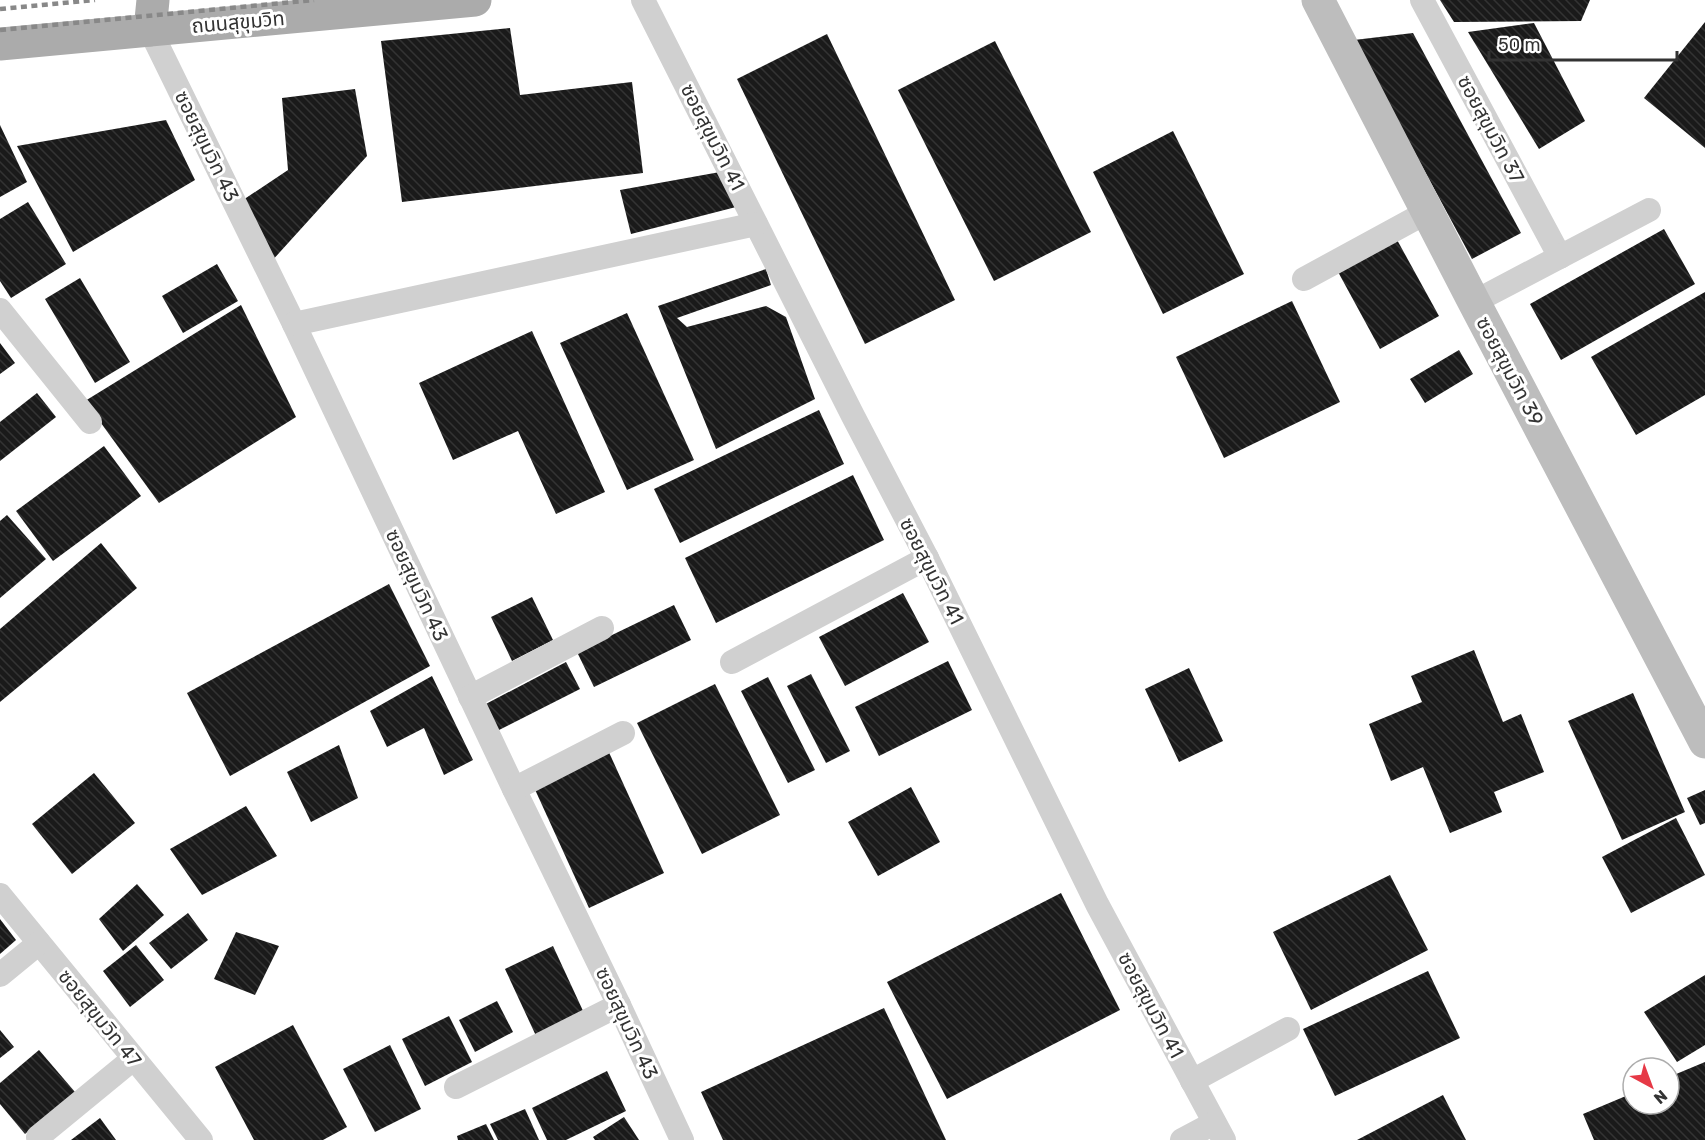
<svg xmlns="http://www.w3.org/2000/svg" width="1705" height="1140" font-family="Rubik,'Noto Sans Thai',sans-serif">
<style>
.building{fill:url(#building-back-hatch)}
.lines{fill:none;stroke-linecap:round;stroke-linejoin:round}
.street{stroke:#d0d0d0;stroke-width:24}
.secondary{stroke:#bdbdbd;stroke-width:33}
.primary{stroke:#ababab;stroke-width:33}
.rail{stroke:#888;stroke-width:4.5;stroke-dasharray:6 4.5;stroke-linecap:butt}
.labels{text-anchor:middle;dominant-baseline:central;stroke-width:6;stroke-linejoin:round;paint-order:stroke}
.street-label{font-size:20px;fill:#333;stroke:#fff}
</style>
<defs>
<pattern id="building-back-hatch" width="6" height="6" patternUnits="userSpaceOnUse" patternTransform="scale(1.5)"><rect width="6" height="6" fill="#1a1a1a"/><path d="M-1 5l2 2M0 0l6 6M5-1l2 2" fill="none" stroke="#333"/></pattern>
</defs>
<rect width="100%" height="100%" fill="#fff"/>
<g class="building">
<path d="M1440 0H1590L1581 21 1454 22Z"/>
<path d="M1705 22V148L1644 98Z"/>
<path d="M1534 23 1585 121 1539 149 1468 32Z"/>
<path d="M510 28 520 95 632 82 643 173 402 202 381 41Z"/>
<path d="M1413 33 1521 233 1472 259 1354 40Z"/>
<path d="M827 34 955 300 865 344 737 79Z"/>
<path d="M995 41 1091 232 994 281 898 90Z"/>
<path d="M355 89 367 156 270 263 240 202 288 170 282 98Z"/>
<path d="M166 120 195 180 73 252 17 146Z"/>
<path d="M0 125 27 182 0 197Z"/>
<path d="M1173 131 1244 274 1163 314 1093 172Z"/>
<path d="M720 172 736 207 631 234 620 190Z"/>
<path d="M28 202 66 264 11 298 0 281V219Z"/>
<path d="M1664 229 1695 284 1561 360 1530 304Z"/>
<path d="M1396 238 1439 316 1380 349 1337 270Z"/>
<path d="M217 264 238 301 183 333 162 296Z"/>
<path d="M766 269 771 285 677 318 687 327 766 306 786 317 815 399 716 449 658 306Z"/>
<path d="M80 278 130 362 95 383 45 299Z"/>
<path d="M1705 292V395L1636 435 1591 357Z"/>
<path d="M1292 301 1340 402 1224 458 1176 357Z"/>
<path d="M241 305 296 417 159 503 85 401Z"/>
<path d="M627 313 694 460 627 490 560 343Z"/>
<path d="M532 331 605 492 556 514 518 431 453 460 419 383Z"/>
<path d="M0 343 15 363 0 374Z"/>
<path d="M1459 350 1473 374 1425 403 1410 379Z"/>
<path d="M37 393 56 417 0 461V422Z"/>
<path d="M819 410 844 464 680 543 654 489Z"/>
<path d="M104 446 141 496 53 561 16 511Z"/>
<path d="M853 475 884 540 716 623 685 558Z"/>
<path d="M7 515 46 559 0 598V521Z"/>
<path d="M101 543 137 588 0 702V629Z"/>
<path d="M389 584 430 666 230 776 187 693Z"/>
<path d="M903 593 929 642 845 686 819 637Z"/>
<path d="M532 597 553 640 512 661 491 617Z"/>
<path d="M674 605 691 640 594 687 577 652Z"/>
<path d="M1474 650 1503 722 1521 714 1544 772 1494 792 1502 812 1450 833 1423 767 1391 781 1369 724 1422 702 1411 676Z"/>
<path d="M948 661 972 710 879 756 855 707Z"/>
<path d="M566 662 580 689 495 732 482 706Z"/>
<path d="M1189 668 1223 741 1179 762 1145 689Z"/>
<path d="M811 674 850 751 826 763 787 686Z"/>
<path d="M432 676 473 760 444 775 424 728 387 747 370 711Z"/>
<path d="M768 677 815 770 788 783 741 691Z"/>
<path d="M715 684 780 815 702 854 637 723Z"/>
<path d="M1633 693 1685 812 1622 840 1568 721Z"/>
<path d="M339 745 358 798 311 822 287 772Z"/>
<path d="M607 748 664 873 589 908 532 783Z"/>
<path d="M94 773 135 823 72 874 32 824Z"/>
<path d="M911 787 940 842 878 876 848 822Z"/>
<path d="M1705 790V823L1700 825 1687 798Z"/>
<path d="M246 806 277 856 202 895 170 849Z"/>
<path d="M1676 818 1705 875 1631 913 1602 857Z"/>
<path d="M1390 875 1428 950 1311 1010 1273 932Z"/>
<path d="M137 884 164 915 123 951 99 919Z"/>
<path d="M1061 893 1120 1010 947 1099 887 982Z"/>
<path d="M188 913 208 940 171 969 149 943Z"/>
<path d="M0 919 16 940 0 954Z"/>
<path d="M236 932 279 946 255 995 214 979Z"/>
<path d="M136 945 164 980 130 1007 103 971Z"/>
<path d="M553 946 584 1013 537 1038 505 969Z"/>
<path d="M1428 971 1460 1038 1335 1096 1303 1029Z"/>
<path d="M1705 975V1045L1677 1062 1644 1012Z"/>
<path d="M497 1001 513 1032 475 1052 459 1020Z"/>
<path d="M884 1008 946 1140H723L701 1092Z"/>
<path d="M449 1016 472 1062 425 1086 402 1039Z"/>
<path d="M293 1025 347 1127 323 1140H254L215 1067Z"/>
<path d="M0 1030 14 1047 0 1058Z"/>
<path d="M390 1045 421 1109 375 1132 343 1069Z"/>
<path d="M39 1050 75 1092 25 1134 0 1104V1083Z"/>
<path d="M1705 1062V1140H1594L1583 1114 1633 1093V1104H1669V1077Z"/>
<path d="M607 1071 626 1111 566 1140H547L532 1108Z"/>
<path d="M1443 1095 1466 1140H1357Z"/>
<path d="M525 1109 539 1140H498L490 1124Z"/>
<path d="M624 1117 639 1140H595L593 1137Z"/>
<path d="M100 1118 116 1140H71Z"/>
<path d="M486 1124 494 1140H458L457 1136Z"/>
</g>
<g class="lines">
<g class="street">
<path d="M643 0 853 416 927 558 1097 904 1224 1140"/>
<path d="M1422 0 1560 257"/>
<path d="M150 30 294 324 514 789 619 1005 682 1140"/>
<path d="M1304 279 1427 212"/>
<path d="M1474 302 1649 210"/>
<path d="M0 310 90 422"/>
<path d="M294 324 756 224"/>
<path d="M732 662 927 558"/>
<path d="M470 697 602 628"/>
<path d="M514 789 623 733"/>
<path d="M0 895 201 1140"/>
<path d="M0 975 39 943"/>
<path d="M1192 1081 1288 1029"/>
<path d="M456 1087 619 1005"/>
<path d="M38 1137 133 1059"/>
<path d="M1182 1140 1214 1123"/>
</g>
<path class="secondary" d="M1318 0 1474 302 1705 742"/>
<g class="primary">
<path d="M150 30 153 0"/>
<path d="M0 44 475 0"/>
</g>
<g class="rail">
<path d="M0 9 95 0"/>
<path d="M0 30 314 0"/>
</g>
</g>
<g class="labels">
<g class="street-label">
<text transform="translate(238 22) rotate(-5)">ถนนสุขุมวิท</text>
<text transform="translate(1491 129) rotate(62)">ซอยสุขุมวิท 37</text>
<text transform="translate(713 137) rotate(63)">ซอยสุขุมวิท 41</text>
<text transform="translate(207 146) rotate(64)">ซอยสุขุมวิท 43</text>
<text transform="translate(1510 371) rotate(62)">ซอยสุขุมวิท 39</text>
<text transform="translate(932 571) rotate(63)">ซอยสุขุมวิท 41</text>
<text transform="translate(417 585) rotate(65)">ซอยสุขุมวิท 43</text>
<text transform="translate(1151 1005) rotate(62)">ซอยสุขุมวิท 41</text>
<text transform="translate(100 1018) rotate(51)">ซอยสุขุมวิท 47</text>
<text transform="translate(627 1023) rotate(65)">ซอยสุขุมวิท 43</text>
</g>
</g>
<g transform="translate(1651 1086) rotate(139)"><circle r="28" fill="#ffffff" stroke="#adadad" stroke-width="1.5"/>
<path d="M0-4.5L10 22L0 15L-10 22Z" fill="#e63946"/>
<text y="-9" font-size="16" font-weight="bold" text-anchor="middle" fill="#333333">N</text>
</g>
<path d="M1489 51v9h188v-9" fill="none" stroke="#333333" stroke-width="3"/>
<text x="1498" y="51" font-size="18" fill="#333333" stroke="#ffffff" stroke-width="4.5" paint-order="stroke">50 m</text>
</svg>
